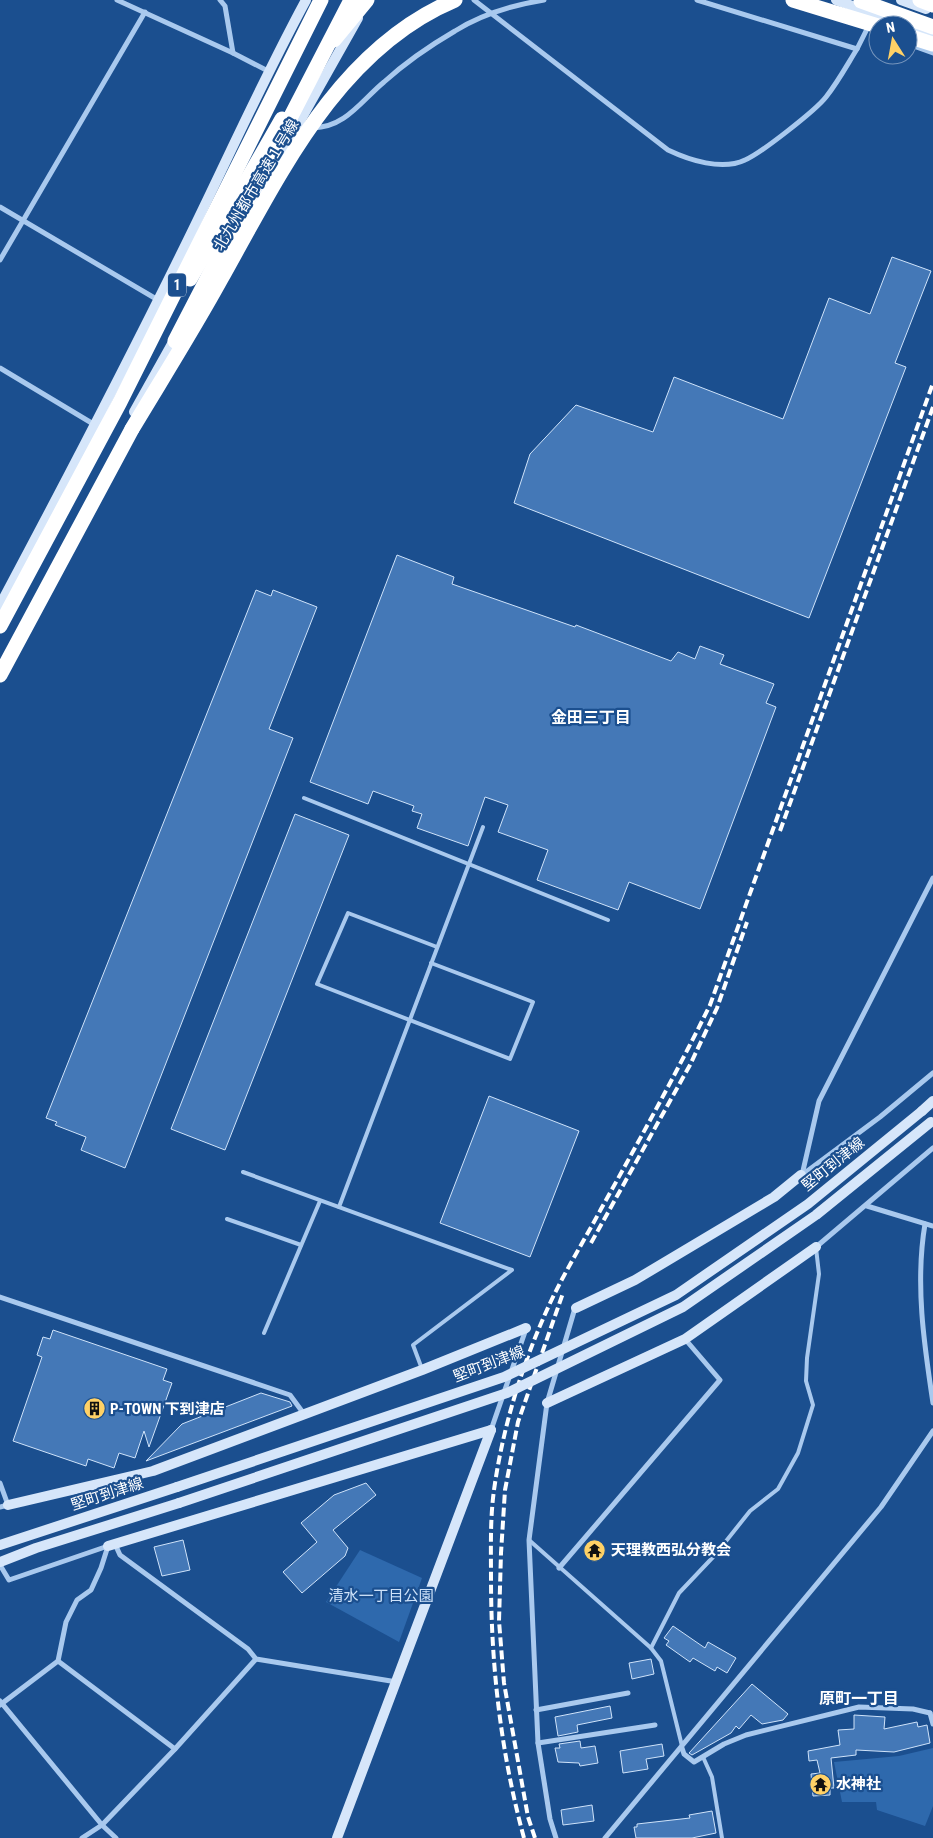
<svg xmlns="http://www.w3.org/2000/svg" width="933" height="1838" font-family="'Roboto Condensed','Noto Sans JP',sans-serif">
<style>
.green{fill:#2e69ad}
.building{fill:#4478b7;stroke:#cfe3fa}
.lines{fill:none;stroke-linecap:round;stroke-linejoin:round}
.lane{stroke:#a9c9ee;stroke-width:4}
.street{stroke:#a9c9ee;stroke-width:5}
.secondary{stroke:#d6e6fa;stroke-width:10}
.highway{stroke:#fff;stroke-width:15}
.rail{stroke:#fff;stroke-width:4;stroke-dasharray:9 4;stroke-linecap:butt}
.secondary-bridge{stroke:#d6e6fa;stroke-width:10}
.highway-bridge{stroke:#fff;stroke-width:15}
.labels{text-anchor:middle;dominant-baseline:central;stroke-width:4.5;stroke-linejoin:round;paint-order:stroke}
.shield{fill:#1b4f8f;stroke:#bbcadd;stroke-width:1}
.shield-label{font-size:14px;font-weight:bold;fill:#fff}
.street-label{font-size:15px;fill:#fff;stroke:#1b4f8f}
.poi-label{font-size:15px;font-weight:bold;fill:#fff;stroke:#1b4f8f;text-anchor:start}
.park-label{font-size:15px;fill:#cfe3fa;stroke:#1b4f8f}
.neighbourhood-label{font-size:16px;font-weight:bold;fill:#fff;stroke:#1b4f8f}
</style>
<rect width="100%" height="100%" fill="#1b4f8f"/>
<g class="green">
<path d="M360 1550 422 1578 399 1642 326 1602Z"/>
<path d="M933 1748V1806L925 1826 877 1810 876 1802H842L834 1762 899 1756Z"/>
</g>
<g class="building">
<path d="M892 257 931 271 895 363 906 367 809 618 514 503 530 454 576 405 653 432 674 377 783 419 829 298 870 314Z"/>
<path d="M397 555 454 577 452 584 575 627 576 625 671 661 678 652 695 659 700 646 724 655 720 664 774 684 766 703 776 707 700 909 629 882 618 910 537 880 548 850 498 832 508 805 485 797 468 846 417 828 422 814 412 811 414 806 373 791 368 804 310 782Z"/>
<path d="M256 590 271 596 273 590 317 607 269 729 293 738 125 1168 81 1150 86 1137 55 1125 57 1122 46 1118Z"/>
<path d="M295 814 349 835 225 1150 171 1129Z"/>
<path d="M489 1096 579 1131 530 1257 440 1223Z"/>
<path d="M53 1330 167 1369 163 1380 172 1383 149 1447 144 1431 135 1458 119 1453 114 1468 88 1459 86 1466 13 1441 42 1357 37 1355 43 1337 50 1339Z"/>
<path d="M261 1393 290 1402 292 1406 146 1461 182 1424Z"/>
<path d="M366 1483 376 1495 333 1530 348 1548 345 1556 302 1593 283 1572 317 1542 301 1523 334 1495Z"/>
<path d="M183 1540 190 1570 162 1576 154 1547Z"/>
<path d="M673 1626 705 1648 708 1642 736 1658 727 1673 717 1667 715 1671 693 1658 690 1662 666 1645 669 1641 664 1638Z"/>
<path d="M651 1659 654 1674 632 1679 629 1663Z"/>
<path d="M752 1684 788 1714 783 1720 762 1724 751 1715 739 1729 736 1726 731 1733 692 1755 689 1753Z"/>
<path d="M610 1706 612 1718 577 1725 578 1732 558 1736 555 1717Z"/>
<path d="M854 1715 885 1717 884 1729 917 1722 918 1727 927 1725 930 1743 894 1752 856 1750V1755L831 1758 834 1788H830V1795L813 1796 811 1774 820 1773 817 1760 809 1761 808 1751 840 1745 838 1730 854 1729Z"/>
<path d="M580 1741 581 1748 595 1746 598 1763 580 1766 579 1763 558 1762 555 1748H560L559 1744Z"/>
<path d="M662 1744 664 1756 646 1759 648 1769 623 1773 620 1751Z"/>
<path d="M592 1805 594 1821 563 1825 561 1810Z"/>
<path d="M712 1811 716 1833 692 1838H636L634 1827H637V1824L690 1818 689 1815Z"/>
</g>
<g class="lines">
<g class="lane">
<path d="M304 798 608 920"/>
<path d="M431 963 533 1002 510 1059 317 984 348 913 437 947"/>
<path d="M243 1172 512 1270 413 1345 422 1369"/>
<path d="M339 1207 483 827"/>
<path d="M227 1219 301 1245"/>
<path d="M264 1333 320 1201"/>
<path d="M529 1540 651 1648 661 1661 682 1746"/>
<path d="M651 1648 679 1593 715 1555 750 1511 778 1489 798 1453 813 1405 806 1381 807 1358 819 1274 816 1248"/>
<path d="M703 1757 712 1777 722 1838"/>
</g>
<g class="street">
<path d="M117 0 233 53 268 71"/>
<path d="M220 0 225 6 233 53"/>
<path d="M474 0 668 150C689 160 722 171 745 160 760 154 816 110 826 97 838 82 847 65 857 49"/>
<path d="M697 0 857 49 869 25"/>
<path d="M908 44 933 53"/>
<path d="M313 128C346 127 361 101 384 82 405 63 431 45 455 31 482 14 513 5 544 0"/>
<path d="M0 207 158 300"/>
<path d="M0 260 145 12"/>
<path d="M0 368 95 425"/>
<path d="M802 1175 819 1101 933 878"/>
<path d="M802 1175 880 1117 933 1073"/>
<path d="M867 1206 933 1226"/>
<path d="M925 1224C915 1283 924 1344 933 1403"/>
<path d="M816 1247 933 1148"/>
<path d="M0 1297 290 1395 304 1414"/>
<path d="M491 1430 526 1329"/>
<path d="M0 1483 8 1505 0 1507"/>
<path d="M115 1544 120 1555 248 1649 256 1659 397 1682"/>
<path d="M0 1565 9 1580 108 1546"/>
<path d="M559 1568 720 1380 685 1339"/>
<path d="M58 1661 175 1749"/>
<path d="M0 1701 102 1825 116 1838"/>
<path d="M0 1705 58 1661 66 1622 77 1600 91 1590 101 1568 108 1546"/>
<path d="M536 1710 628 1693"/>
<path d="M930 1713 933 1724"/>
<path d="M538 1743 655 1725"/>
<path d="M682 1748 684 1754 694 1762 724 1744 746 1735 859 1707 913 1709 930 1713"/>
<path d="M82 1838 102 1825 175 1749 256 1659"/>
<path d="M556 1838 550 1819 538 1743 529 1540 547 1403 575 1308"/>
<path d="M605 1838 881 1507 933 1431"/>
</g>
<g class="secondary">
<path d="M901 0 926 9"/>
<path d="M908 26 933 35"/>
<path d="M251 208 358 18"/>
<path d="M134 412 177 335"/>
<path d="M0 605C63 487 125 368 184 248 225 165 262 81 306 0"/>
<path d="M922 1111 933 1101"/>
<path d="M576 1308 635 1280 774 1197 801 1175"/>
<path d="M547 1403 685 1339 816 1247"/>
<path d="M8 1505 153 1471 422 1370 526 1328"/>
<path d="M0 1545 177 1487"/>
<path d="M108 1546 491 1430"/>
<path d="M0 1562 36 1548 179 1503"/>
<path d="M337 1838 491 1430"/>
</g>
<g class="highway">
<path d="M920 0 933 5"/>
<path d="M908 36 933 44"/>
<path d="M334 40 367 0"/>
<path d="M190 279 282 119"/>
<path d="M0 626 120 402 321 0"/>
<path d="M0 675 132 429"/>
</g>
<g class="rail">
<path d="M780 831 933 407"/>
<path d="M591 1243 690 1065 717 1008 747 922"/>
<path d="M524 1838C501 1754 491 1666 491 1579 491 1549 490 1519 494 1490 503 1425 524 1358 552 1299 567 1268 585 1239 601 1209 639 1141 676 1074 710 1005L933 383"/>
<path d="M535 1838 528 1817 504 1683 499 1621 501 1553 505 1490 518 1422 563 1293"/>
</g>
<g class="secondary-bridge">
<path d="M836 0 905 25"/>
<path d="M177 1487 504 1377 676 1295 808 1204 922 1111"/>
<path d="M179 1503 507 1393 683 1307 816 1215 931 1122"/>
</g>
<g class="highway-bridge">
<path d="M793 0 878 26"/>
<path d="M861 1 933 27"/>
<path d="M175 341 351 0"/>
<path d="M132 429C162 379 193 330 221 279 280 174 338 49 455 0"/>
</g>
</g>
<defs>
<symbol id="building-disc" viewBox="-11 -11 22 22"><circle r="9.5" fill="#ffd166" stroke="#1b4f8f"/><path d="M-4-6H4V6H1V3H-1V6H-4ZM-2.5-4.3h1.7v1.8h-1.7ZM.8-4.3h1.7v1.8H.8ZM-2.5-1h1.7V.8h-1.7ZM.8-1h1.7V.8H.8Z" fill="#111"/></symbol>
<symbol id="temple-disc" viewBox="-11 -11 22 22"><circle r="9.5" fill="#ffd166" stroke="#1b4f8f"/><path d="M0-6L5-2H3V0L6.5 2.5H4V6H1.5V3h-3V6H-4V2.5H-6.5L-3 0V-2H-5Z" fill="#111"/></symbol>
</defs>
<g fill-rule="evenodd">
<use href="#building-disc" x="82" y="1396" width="25" height="25"/>
<use href="#temple-disc" x="582" y="1538" width="25" height="25"/>
<use href="#temple-disc" x="808" y="1772" width="25" height="25"/>
</g>
<g class="labels">
<rect class="shield" x="168" y="273.5" width="18" height="23" rx="4"/>
<g class="shield-label">
<text x="177" y="285">1</text>
</g>
<g class="street-label">
<text transform="translate(256 185) rotate(-59)">北九州都市高速１号線</text>
<text transform="translate(833 1164) rotate(-39)">堅町到津線</text>
<text transform="translate(489 1364) rotate(-21)">堅町到津線</text>
<text transform="translate(107 1494) rotate(-18)">堅町到津線</text>
</g>
<g class="poi-label">
<text x="110" y="1409">P-TOWN 下到津店</text>
<text x="611" y="1550">天理教西弘分教会</text>
<text x="836" y="1784">水神社</text>
</g>
<g class="park-label">
<text x="381" y="1596">清水一丁目公園</text>
</g>
<g class="neighbourhood-label">
<text x="591" y="717">金田三丁目</text>
<text x="859" y="1698">原町一丁目</text>
</g>
</g>
<g transform="translate(893 40) rotate(349)"><circle r="24" fill="#1b4f8f" stroke="#7695bc"/>
<path d="M0-4L9 19L0 12L-9 19Z" fill="#ffd166"/>
<text y="-8" font-size="14" font-weight="bold" text-anchor="middle" fill="#ffffff">N</text>
</g>
</svg>
